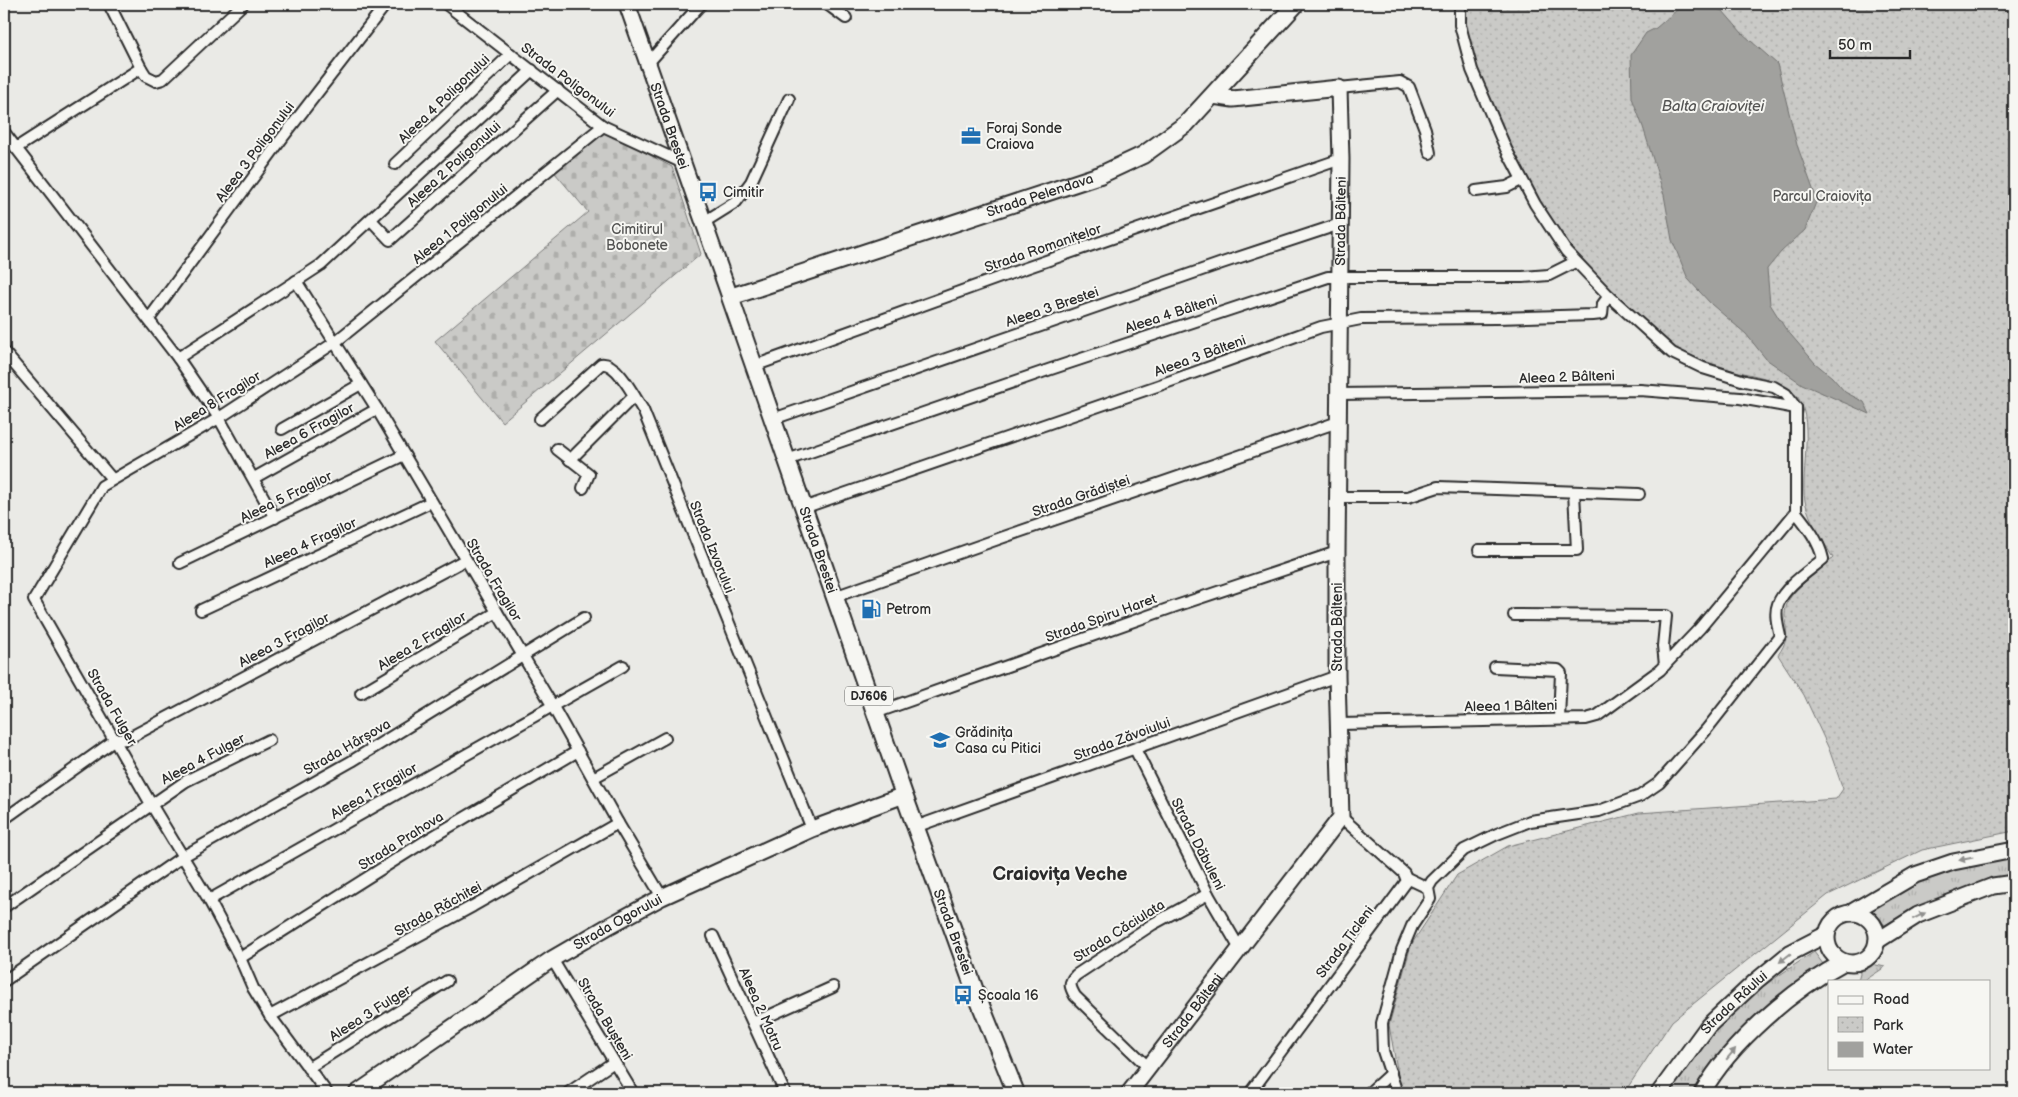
<svg xmlns="http://www.w3.org/2000/svg" width="2018" height="1097" font-family="'Balsamiq Sans',sans-serif">
<style>
.grass{fill:url(#grass-tufts);stroke:#7a7a79}
.cemetery{fill:url(#cemetery-stones);stroke:#7a7a79}
.park{fill:url(#park-dots);stroke:#7a7a79}
.water{fill:#a1a19e;stroke:#727270}
.lines{fill:none;stroke-linecap:round;stroke-linejoin:round}
.street-casing{stroke:#2b2b2b;stroke-width:14}
.secondary-casing{stroke:#2b2b2b;stroke-width:19}
.primary-casing{stroke:#2b2b2b;stroke-width:20}
.street{stroke:#f6f6f2;stroke-width:10}
.secondary{stroke:#f6f6f2;stroke-width:15}
.primary{stroke:#f6f6f2;stroke-width:16}
.oneway{fill:#90908e}
.labels{text-anchor:middle;dominant-baseline:central;stroke-width:4;stroke-linejoin:round;paint-order:stroke}
.shield{fill:#f6f6f2;stroke:#686867;stroke-width:1}
.shield-label{font-size:12px;font-weight:bold;fill:#2b2b2b}
.street-label{font-size:14px;fill:#2b2b2b;stroke:#f6f6f2}
.poi-label{font-size:14px;fill:#2b2b2b;stroke:#f6f6f2;text-anchor:start}
.park-label{font-size:14px;fill:#535352;stroke:#f6f6f2}
.water-label{font-size:15px;font-style:italic;fill:#545453;stroke:#f6f6f2}
.district-label{font-size:19px;font-weight:bold;fill:#2b2b2b;stroke:#f6f6f2}
</style>
<defs>
<pattern id="grass-tufts" width="24" height="20" patternUnits="userSpaceOnUse" patternTransform="scale(1.25)"><rect width="24" height="20" fill="#cacac7"/><path d="M3 7l-1-3M5 7V3M7 7l1-3M15 17l-1-3M17 17v-4M19 17l1-3" fill="none" stroke="#aeaeab"/></pattern>
<pattern id="cemetery-stones" width="16" height="16" patternUnits="userSpaceOnUse" patternTransform="scale(1.25)"><rect width="16" height="16" fill="#cacac7"/><path d="M2 7V4a2 2 0 0 1 4 0v3zM10 15v-3a2 2 0 0 1 4 0v3z" fill="#aeaeab"/></pattern>
<pattern id="park-dots" width="8" height="8" patternUnits="userSpaceOnUse" patternTransform="scale(1.25)"><rect width="8" height="8" fill="#cacac7"/><path d="M2 2h.1M6 6h.1" fill="none" stroke="#aeaeab" stroke-width="1.8" stroke-linecap="round"/></pattern>
</defs>
<rect width="100%" height="100%" fill="#eaeae6"/>
<filter id="ink" filterUnits="userSpaceOnUse"><feTurbulence type="fractalNoise" baseFrequency=".02" numOctaves="2"/><feDisplacementMap in="SourceGraphic" scale="10" xChannelSelector="R" yChannelSelector="G"/><feConvolveMatrix kernelMatrix="1 2 1 2 8 2 1 2 1" color-interpolation-filters="sRGB"/></filter>
<g filter="url(#ink)">
<g class="grass">
<path d="M2014 856V877L1991 881 1913 908 1885 925 1871 909 1925 877 1982 862Z"/>
<path d="M1814 952 1823 964C1773 1001 1726 1040 1692 1093H1668C1685 1067 1703 1038 1726 1016 1753 992 1784 972 1814 952Z"/>
<path d="M1870 960 1876 965 1885 967 1864 981H1858L1860 974 1859 967Z"/>
</g>
<path class="cemetery" d="M605 131 672 167 701 254 502 422 435 341 588 212 555 173Z"/>
<path class="park" d="M1465 4H2014V831L1922 850 1828 895 1672 1021 1624 1093H1404L1399 1080 1389 1025 1411 945 1457 875 1508 846 1639 813 1836 799 1843 789 1829 749 1804 695 1778 655C1795 631 1780 626 1787 604 1791 590 1822 568 1833 558 1823 540 1809 521 1805 501 1800 474 1816 415 1795 394 1780 378 1752 376 1732 370 1714 364 1692 358 1676 348 1659 338 1644 321 1631 308 1608 287 1584 265 1565 240 1534 201 1512 154 1493 108 1479 74 1465 41 1465 4Z"/>
<path class="water" d="M1700 4 1723 11 1742 33 1777 64 1797 145 1817 200 1805 230 1781 252 1767 269 1770 304 1785 328 1815 363 1832 377 1845 392 1864 402 1870 414 1802 384 1766 359 1746 334 1711 304 1688 279 1672 240 1664 195 1643 127 1632 98 1631 55 1646 33 1656 28 1677 10Z"/>
<g class="lines">
<defs>
<g id="street">
<path d="M109 4 141 68 146 76 156 81 163 79 243 4"/>
<path d="M446 4 603 126 683 163"/>
<path d="M827 4 846 18"/>
<path d="M1460 4V25L1472 70 1506 149 1535 204 1566 251 1609 296 1672 353 1703 368 1745 381 1774 387 1786 394 1796 408"/>
<path d="M648 63 701 4"/>
<path d="M1339 88 1400 82 1409 87 1425 129 1430 153"/>
<path d="M4 132 16 148 141 68"/>
<path d="M16 148 178 358 219 418 275 518"/>
<path d="M395 164 511 54"/>
<path d="M1476 191 1507 187 1521 180"/>
<path d="M371 220 390 240 558 90"/>
<path d="M704 222 736 202 751 182 789 99"/>
<path d="M296 281 377 409 552 705 618 823 662 897"/>
<path d="M149 319 283 137 386 4"/>
<path d="M4 352 112 479"/>
<path d="M178 358 321 265 532 70"/>
<path d="M754 366 1020 270 1341 159"/>
<path d="M1338 394 1640 390 1740 398 1796 408"/>
<path d="M540 419 601 364C617 361 635 398 643 410L812 829"/>
<path d="M773 419 1222 263 1340 224"/>
<path d="M282 429 361 384"/>
<path d="M557 449 589 474 583 488"/>
<path d="M570 460 634 396"/>
<path d="M787 460 1051 369 1328 277H1523L1549 275 1575 262"/>
<path d="M254 478 377 409"/>
<path d="M1338 497H1408L1438 487 1639 494"/>
<path d="M803 508 1157 386 1321 327 1361 319 1496 318 1593 315 1602 314 1603 304 1609 296"/>
<path d="M1479 550H1577L1574 492"/>
<path d="M180 563 404 455"/>
<path d="M834 597 1001 538 1338 422"/>
<path d="M201 610 431 502"/>
<path d="M1514 615 1666 616 1663 646 1665 665"/>
<path d="M1495 667 1558 670 1561 673 1559 719"/>
<path d="M361 693 497 612"/>
<path d="M875 713 1176 606 1337 552"/>
<path d="M1340 724 1586 719 1597 716 1660 670 1700 628 1796 512V408"/>
<path d="M1135 749 1208 894 1240 949"/>
<path d="M593 778 665 738"/>
<path d="M4 819 115 740 127 739 465 560"/>
<path d="M915 827 1337 676"/>
<path d="M1407 878 1428 888"/>
<path d="M209 900 623 666"/>
<path d="M4 907 186 781 269 740"/>
<path d="M713 936 785 1093"/>
<path d="M240 958 427 840 578 751"/>
<path d="M552 959 633 1093"/>
<path d="M4 981 182 857 352 761 584 618"/>
<path d="M270 1016 473 906 618 823"/>
<path d="M753 1023 833 987"/>
<path d="M1148 1067 1075 996C1070 987 1068 983 1076 975L1153 924 1208 894"/>
<path d="M308 1068 447 981"/>
<path d="M327 1093 270 1016 253 988 240 958 209 900 151 804 34 600 102 486 219 418 334 343 603 126"/>
<path d="M568 1093 614 1062"/>
<path d="M1250 1093 1407 881 1404 873 1341 817"/>
<path d="M1369 1093 1391 1073"/>
<path d="M1397 1093 1383 1051 1382 1023 1402 950 1412 926 1430 899 1428 888 1432 881 1464 850 1497 834 1530 821 1599 811 1640 796 1659 783 1706 730 1780 636C1778 627 1774 614 1778 604 1785 586 1809 571 1823 559 1819 541 1807 526 1796 512"/>
</g>
<g id="secondary">
<path id="s1" d="M627 4 730 297"/>
<path d="M1852 912 1915 875 1953 862 2014 850"/>
<circle cx="1852" cy="938" r="25"/>
<path d="M1877 941 1918 915 1993 886 2014 883"/>
<path id="s2" d="M357 1093 552 959 607 927 662 897 812 829 904 795"/>
<path id="s3" d="M1129 1093 1341 817 1337 676V552L1341 159 1339 88 1233 99 1213 96"/>
<path id="s4" d="M1659 1093 1708 1026 1756 981 1790 953 1827 934"/>
<path d="M1702 1093C1731 1042 1793 989 1844 962"/>
</g>
<g id="primary">
<path id="s5" d="M1016 1093 974 988 904 795 730 297 1100 175 1143 155 1186 124 1296 4"/>
</g>
</defs>
<use href="#street" class="street-casing"/>
<use href="#secondary" class="secondary-casing"/>
<use href="#primary" class="primary-casing"/>
<use href="#street" class="street"/>
<use href="#secondary" class="secondary"/>
<use href="#primary" class="primary"/>
</g>
<defs><path id="oneway-solid" d="M-6-.8H1V-3.2L6.5 0L1 3.2V.8H-6Z" transform="scale(1.25)"/></defs>
<g class="oneway">
<use href="#oneway-solid" transform="translate(1966 859) rotate(169)"/>
<use href="#oneway-solid" transform="translate(1919 916) rotate(-26)"/>
<use href="#oneway-solid" transform="translate(1785 958) rotate(142)"/>
<use href="#oneway-solid" transform="translate(1731 1054) rotate(-50)"/>
</g>
</g>
<defs>
<symbol id="office-bare" viewBox="-9 -9 18 18"><path d="M-6-3h4V-5.5h4V-3h4V5H-6ZM-1-4.5V-3h2v-1.5ZM-6 0V1H6V0Z" fill="#1f6fb2" stroke="#f6f6f2" stroke-width="2.5" paint-order="stroke"/></symbol>
<symbol id="bus-bare" viewBox="-9 -9 18 18"><path d="M-5-6H5V4H4V6H2V4H-2V6H-4V4H-5ZM-3.5-4V0h7V-4ZM-3.5 1.2v1.5H-2V1.2ZM2 1.2v1.5H3.5V1.2Z" fill="#1f6fb2" stroke="#f6f6f2" stroke-width="2.5" paint-order="stroke"/></symbol>
<symbol id="fuel-bare" viewBox="-9 -9 18 18"><path d="M-5.5-6h7V0h2V4h1.3V-2.5L3-4.5l.8-.8L6-3V5H2.5V1h-1V6h-7ZM-4.2-4.7v3.2H.2V-4.7Z" fill="#1f6fb2" stroke="#f6f6f2" stroke-width="2.5" paint-order="stroke"/></symbol>
<symbol id="school-bare" viewBox="-9 -9 18 18"><path d="M0-5L7-2L0 1L-7-2ZM-4 1L0 2.5L4 1V4Q0 6-4 4Z" fill="#1f6fb2" stroke="#f6f6f2" stroke-width="2.5" paint-order="stroke"/></symbol>
</defs>
<g fill-rule="evenodd">
<use href="#office-bare" x="957" y="122" width="28" height="28"/>
<use href="#bus-bare" x="694" y="178" width="28" height="28"/>
<use href="#fuel-bare" x="857" y="595" width="28" height="28"/>
<use href="#school-bare" x="926" y="726" width="28" height="28"/>
<use href="#bus-bare" x="949" y="981" width="28" height="28"/>
</g>
<g class="labels">
<rect class="shield" x="845" y="686.5" width="48" height="19" rx="4"/>
<g class="shield-label">
<text x="869" y="696">DJ606</text>
</g>
<g class="street-label">
<text transform="translate(568 80) rotate(37)">Strada Poligonului</text>
<text transform="translate(444 99) rotate(-44)">Aleea 4 Poligonului</text>
<text stroke="none"><textPath href="#s1" startOffset="129">Strada Brestei</textPath></text>
<text transform="translate(255 152) rotate(-53)">Aleea 3 Poligonului</text>
<text transform="translate(454 164) rotate(-42)">Aleea 2 Poligonului</text>
<text stroke="none"><textPath href="#s5" startOffset="1172">Strada Pelendava</textPath></text>
<text stroke="none"><textPath href="#s3" startOffset="944">Strada Bâlteni</textPath></text>
<text transform="translate(460 224) rotate(-39)">Aleea 1 Poligonului</text>
<text transform="translate(1043 248) rotate(-19)">Strada Romanițelor</text>
<text transform="translate(1052 307) rotate(-19)">Aleea 3 Brestei</text>
<text transform="translate(1171 314) rotate(-18)">Aleea 4 Bâlteni</text>
<text transform="translate(1200 356) rotate(-20)">Aleea 3 Bâlteni</text>
<text transform="translate(1567 377) rotate(-2)">Aleea 2 Bâlteni</text>
<text transform="translate(217 401) rotate(-32)">Aleea 8 Fragilor</text>
<text transform="translate(309 431) rotate(-29)">Aleea 6 Fragilor</text>
<text transform="translate(1081 496) rotate(-19)">Strada Grădiștei</text>
<text transform="translate(286 497) rotate(-26)">Aleea 5 Fragilor</text>
<text transform="translate(310 543) rotate(-25)">Aleea 4 Fragilor</text>
<text transform="translate(712 547) rotate(68)">Strada Izvorului</text>
<text transform="translate(818 550) rotate(71)">Strada Brestei</text>
<text transform="translate(494 580) rotate(59)">Strada Fragilor</text>
<text transform="translate(1101 618) rotate(-20)">Strada Spiru Haret</text>
<text transform="translate(1337 627) rotate(-90)">Strada Bâlteni</text>
<text transform="translate(284 640) rotate(-28)">Aleea 3 Fragilor</text>
<text transform="translate(422 641) rotate(-31)">Aleea 2 Fragilor</text>
<text transform="translate(1511 706) rotate(-1)">Aleea 1 Bâlteni</text>
<text transform="translate(112 707) rotate(60)">Strada Fulger</text>
<text transform="translate(1122 739) rotate(-20)">Strada Zăvoiului</text>
<text transform="translate(347 747) rotate(-30)">Strada Hârșova</text>
<text transform="translate(203 759) rotate(-28)">Aleea 4 Fulger</text>
<text transform="translate(374 791) rotate(-30)">Aleea 1 Fragilor</text>
<text transform="translate(401 841) rotate(-32)">Strada Prahova</text>
<text transform="translate(1198 844) rotate(63)">Strada Dăbuleni</text>
<text transform="translate(438 909) rotate(-29)">Strada Răchitei</text>
<text stroke="none"><textPath href="#s2" startOffset="312">Strada Ogorului</textPath></text>
<text transform="translate(1119 931) rotate(-32)">Strada Căciulata</text>
<text transform="translate(953 932) rotate(70)">Strada Brestei</text>
<text transform="translate(1345 942) rotate(-53)">Strada Țicleni</text>
<text stroke="none"><textPath href="#s4" startOffset="118">Strada Râului</textPath></text>
<text transform="translate(761 1009) rotate(66)">Aleea 2 Motru</text>
<text stroke="none"><textPath href="#s3" startOffset="104">Strada Bâlteni</textPath></text>
<text transform="translate(370 1013) rotate(-32)">Aleea 3 Fulger</text>
<text transform="translate(605 1019) rotate(59)">Strada Bușteni</text>
</g>
<g class="poi-label">
<text x="986" y="128">Foraj Sonde<tspan x="986" dy="16">Craiova</tspan></text>
<text x="723" y="192">Cimitir</text>
<text x="886" y="609">Petrom</text>
<text x="955" y="732">Grădinița<tspan x="955" dy="16">Casa cu Pitici</tspan></text>
<text x="978" y="995">Școala 16</text>
</g>
<g class="park-label">
<text x="1822" y="196">Parcul Craiovița</text>
<text x="637" y="229">Cimitirul<tspan x="637" dy="16">Bobonete</tspan></text>
</g>
<g class="water-label">
<text x="1713" y="106">Balta Craioviței</text>
</g>
<g class="district-label">
<text x="1060" y="874">Craiovița Veche</text>
</g>
</g>
<rect width="2018" height="1097" fill="none" stroke="#f6f6f2" stroke-width="20"/>
<rect x="10" y="10" width="1998" height="1077" fill="none" stroke="#2b2b2b" stroke-width="2" filter="url(#ink)"/>
<rect x="1828" y="980" width="162" height="90" fill="#f6f6f2" stroke="#a5a5a2"/>
<rect x="1838" y="996" width="25" height="8" fill="#f6f6f2" stroke="#a5a5a2"/>
<text x="1873" y="1004" font-size="15" fill="#2b2b2b">Road</text>
<rect x="1838" y="1017" width="25" height="15" fill="url(#park-dots)" stroke="#a5a5a2"/>
<text x="1873" y="1030" font-size="15" fill="#2b2b2b">Park</text>
<rect x="1838" y="1042" width="25" height="15" fill="#a1a19e" stroke="#a5a5a2"/>
<text x="1873" y="1054" font-size="15" fill="#2b2b2b">Water</text>
<path d="M1830 50v8h80v-8" fill="none" stroke="#2b2b2b" stroke-width="2.5"/>
<text x="1838" y="50" font-size="15" fill="#2b2b2b" stroke="#f6f6f2" stroke-width="4" paint-order="stroke">50 m</text>
</svg>
